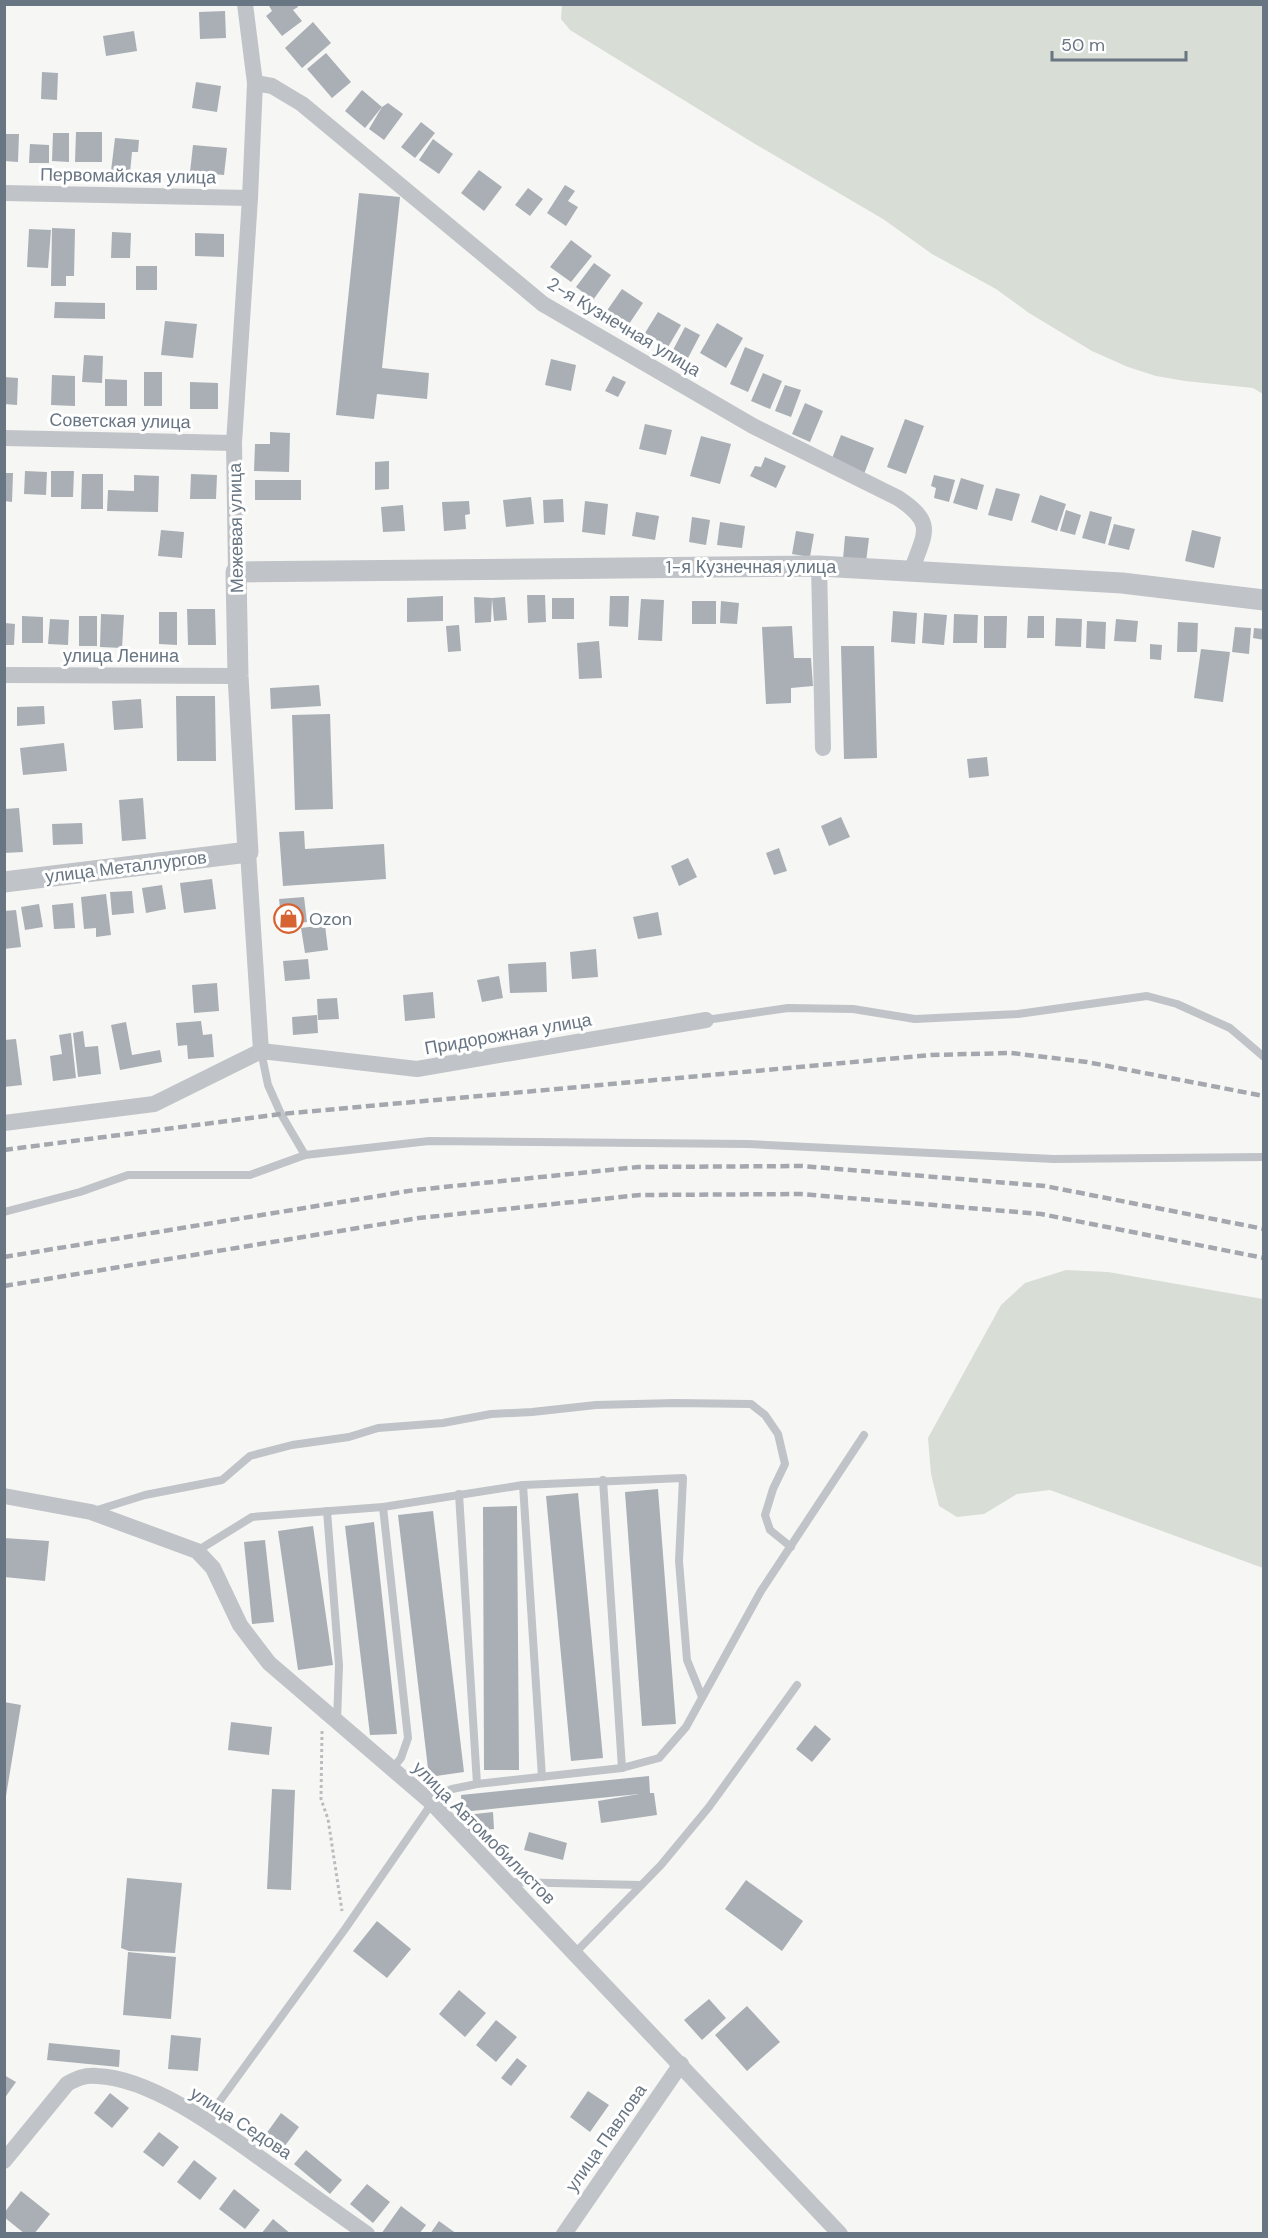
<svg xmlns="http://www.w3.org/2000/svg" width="1268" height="2238" font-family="'DM Sans',sans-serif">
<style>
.green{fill:#d8ddd5}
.building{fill:#a9afb5}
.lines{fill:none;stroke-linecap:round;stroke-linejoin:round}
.path{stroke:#babcbf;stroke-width:3;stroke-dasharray:3 3;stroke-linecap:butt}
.service{stroke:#c0c3c7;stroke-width:8}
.minor{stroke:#c0c3c7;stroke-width:16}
.tertiary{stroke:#c0c3c7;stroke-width:21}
.rail{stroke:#a4a8ae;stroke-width:4.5;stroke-dasharray:9 4.5;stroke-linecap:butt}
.labels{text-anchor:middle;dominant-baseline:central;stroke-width:6;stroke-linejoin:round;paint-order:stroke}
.street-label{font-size:18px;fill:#687583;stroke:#fff}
.poi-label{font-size:18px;fill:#687583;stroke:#fff;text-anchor:start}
</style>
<rect width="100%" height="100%" fill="#f6f7f4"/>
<g class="green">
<path d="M562 4 1263 5V394L1253 388 1185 381 1156 376 1128 367 1092 351 1029 313 996 289 932 254 883 219 755 144 570 30 561 19Z"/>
<path d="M1066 1270 1108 1272 1263 1299V1568L1050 1490 1017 1494 984 1514 957 1517 939 1506 931 1474 928 1438 1001 1305 1025 1283Z"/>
</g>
<g class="building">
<path d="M268 4H296L298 7 293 10 302 21 282 36 266 16 272 11Z"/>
<path d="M225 11 226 38 200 39 199 12Z"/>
<path d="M313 22 331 43 302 68 285 48Z"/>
<path d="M134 31 137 51 106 56 103 36Z"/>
<path d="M326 53 351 82 332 98 307 69Z"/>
<path d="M42 72 58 73 57 100 41 99Z"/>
<path d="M196 82 221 86 217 112 192 108Z"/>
<path d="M362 90 382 107 365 128 345 111Z"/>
<path d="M388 103 403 114 384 140 369 129 382 107Z"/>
<path d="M421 122 435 133 415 158 401 147Z"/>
<path d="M76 132H102V162H75Z"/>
<path d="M53 133H69V162L52 161Z"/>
<path d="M4 134H19L18 162 4 161Z"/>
<path d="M115 138 139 140 138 152H132L130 173 111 171Z"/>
<path d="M433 139 453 154 439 174 419 160Z"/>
<path d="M30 144 49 145V163H29Z"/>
<path d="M193 145 227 148 224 175 190 172Z"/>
<path d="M479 170 502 187 484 211 461 193Z"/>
<path d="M565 185 575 191 568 201 578 207 566 226 547 213Z"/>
<path d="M528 188 543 199 530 216 515 205Z"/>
<path d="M359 193 400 197 382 368 429 373 427 399 377 394 374 419 336 415Z"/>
<path d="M52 228 75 229 74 276H66V286H51Z"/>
<path d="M29 229 51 230 48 268 27 267Z"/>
<path d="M112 232 131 233 130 258H111Z"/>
<path d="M195 233 224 234V257L195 256Z"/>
<path d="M571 240 592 256 571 282 550 267Z"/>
<path d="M594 263 611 275 593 300 576 287Z"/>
<rect x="136" y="266" width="21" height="24"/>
<path d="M622 289 643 303 627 327 606 312Z"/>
<path d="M55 302 105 303V319L54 318Z"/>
<path d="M658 312 681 325 668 347 645 333Z"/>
<path d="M165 321 197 324 193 358 161 355Z"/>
<path d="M717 323 743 338 726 368 700 353Z"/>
<path d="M685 327 700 335 688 358 673 350Z"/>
<path d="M745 347 764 355 748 392 730 384Z"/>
<path d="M84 355 103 356 102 383 82 382Z"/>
<path d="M551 359 576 365 571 391 545 385Z"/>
<rect x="144" y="372" width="18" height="34"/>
<path d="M763 373 782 381 770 409 751 401Z"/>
<path d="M52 375 75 376V406L51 405Z"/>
<path d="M613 376 626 382 618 397 605 391Z"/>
<path d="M4 377 18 378 17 405 4 404Z"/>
<path d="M105 379 127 380V406H105Z"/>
<path d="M190 382 218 383V409H190Z"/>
<path d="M785 385 801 390 791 417 775 411Z"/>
<path d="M805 403 823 411 810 442 792 434Z"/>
<path d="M905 419 924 426 906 474 887 467Z"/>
<path d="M645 424 672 430 666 455 639 449Z"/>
<path d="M270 432 290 433 289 472 254 471 255 444H270Z"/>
<path d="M841 435 874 448 864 474 831 461Z"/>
<path d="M701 436 731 444 720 484 690 476Z"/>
<path d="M765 457 786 466 776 488 750 476 755 466 761 467Z"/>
<path d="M389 461V489L375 490V462Z"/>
<path d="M25 471 47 472 46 495 24 494Z"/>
<path d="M51 471H74L73 497H51Z"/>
<path d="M4 473H13L12 502 4 501Z"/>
<path d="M82 474H103V509H81Z"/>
<path d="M191 474 217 475 216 499H190Z"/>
<path d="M134 475 159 476 158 512 107 511 108 490 134 491Z"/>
<path d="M934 475 955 480 949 502 934 498 936 488 931 486Z"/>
<path d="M961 478 984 485 977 510 953 503Z"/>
<rect x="255" y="480" width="46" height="20"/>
<path d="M996 488 1020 494 1012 521 988 515Z"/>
<path d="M1040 495 1066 504 1057 531 1031 522Z"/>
<path d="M531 497 534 524 506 527 503 500Z"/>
<path d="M563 499 564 522 544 523 543 500Z"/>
<path d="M469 501 470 514 465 515 466 529 444 531 442 502Z"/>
<path d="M585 501 608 504 605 535 582 532Z"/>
<path d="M403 505 405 531 383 532 381 507Z"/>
<path d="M1066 510 1081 515 1075 535 1060 531Z"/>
<path d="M1090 511 1112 517 1105 544 1082 538Z"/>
<path d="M636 512 659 516 655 540 632 536Z"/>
<path d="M692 517 710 520 706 545 689 542Z"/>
<path d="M720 522 745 526 742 548 717 545Z"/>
<path d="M1114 524 1135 529 1129 550 1108 545Z"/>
<path d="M161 530 184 532 182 558 158 556Z"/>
<path d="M1192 530 1221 537 1214 568 1185 561Z"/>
<path d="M796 531 814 534 810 557 792 554Z"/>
<path d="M845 536 869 538 866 562 843 559Z"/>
<path d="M527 595H545L546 622 528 623Z"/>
<path d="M443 596V621L407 622V598Z"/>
<path d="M610 596H629L628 627 609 626Z"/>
<path d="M474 597 492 598 491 622 475 623Z"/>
<path d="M505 597 507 620 494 621 492 598Z"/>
<rect x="552" y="598" width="22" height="21"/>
<path d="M641 599 664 600 662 641 638 640Z"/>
<rect x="692" y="601" width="24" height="23"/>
<path d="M721 601 739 603 737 624 720 623Z"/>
<path d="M187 609H215L216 645H188Z"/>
<path d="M893 611 917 613 915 644 891 642Z"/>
<path d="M159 612H177V645L159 644Z"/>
<path d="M924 613 947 615 944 645 922 643Z"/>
<path d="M101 614 124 615 122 648 100 647Z"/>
<path d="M954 614 978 615 977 643H953Z"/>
<path d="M22 616 43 617V643H22Z"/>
<rect x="79" y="616" width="18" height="30"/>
<path d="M984 616H1007L1006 648H984Z"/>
<path d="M1028 616H1044V638H1027Z"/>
<path d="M1056 618 1082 619 1081 647 1055 646Z"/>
<path d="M50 619 69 620 68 645 48 644Z"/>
<path d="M1116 619 1138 621 1136 642 1114 641Z"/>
<path d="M1087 621 1106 622 1105 649 1086 648Z"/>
<path d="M1178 622 1198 623 1197 652H1177Z"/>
<path d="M5 623 15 624 14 645H5Z"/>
<path d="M459 625 461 651 448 652 446 626Z"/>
<path d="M792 626 794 658H811L813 686 791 688V703L766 704 762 627Z"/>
<path d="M1235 627 1251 628 1249 654 1232 652Z"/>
<path d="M1254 628 1264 629V640L1253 638Z"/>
<path d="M599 641 602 678 579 679 577 643Z"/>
<path d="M1150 644 1162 645 1161 660 1150 659Z"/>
<path d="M841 646H874L877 758 844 759Z"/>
<path d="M1201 649 1230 652 1223 702 1194 698Z"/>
<path d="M319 685 321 706 271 709 270 688Z"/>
<path d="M176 696H215L216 761H177Z"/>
<path d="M141 699 143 728 114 730 112 701Z"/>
<path d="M44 706 45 724 17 726V707Z"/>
<path d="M330 714 333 809 295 810 292 715Z"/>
<path d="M64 743 67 771 23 775 20 748Z"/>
<path d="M987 757 989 776 969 778 967 759Z"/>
<path d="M143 798 146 839 122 841 119 800Z"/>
<path d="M19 808 23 852 4 853V809Z"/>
<path d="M841 817 850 837 829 846 821 826Z"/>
<path d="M82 823 83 844 53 845 52 824Z"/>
<path d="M304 831 305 849 384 844 386 879 283 886 279 832Z"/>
<path d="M779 848 787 871 774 875 766 853Z"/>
<path d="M688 858 697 877 679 886 671 866Z"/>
<path d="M212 879 216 909 184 913 180 883Z"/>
<path d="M162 885 166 909 146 913 142 888Z"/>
<path d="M132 891 134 913 112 915 110 892Z"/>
<path d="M106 894 111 935 96 937V928L84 929 81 897Z"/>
<path d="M304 897 307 922 282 925 279 899Z"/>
<path d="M73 903 75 928 54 929 52 905Z"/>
<path d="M39 904 43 927 25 930 21 907Z"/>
<path d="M16 910 21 947 4 949V911Z"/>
<path d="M658 912 662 935 638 939 633 917Z"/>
<path d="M325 925 328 950 305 953 301 928Z"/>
<path d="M596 949 598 977 572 979 570 952Z"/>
<path d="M308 959 310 979 285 981 283 961Z"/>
<path d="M546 962 547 992 510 993 508 964Z"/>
<path d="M499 976 503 998 482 1002 477 980Z"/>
<path d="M217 983 219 1011 194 1013 192 985Z"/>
<path d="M433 992 435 1018 405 1021 403 995Z"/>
<path d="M337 998 339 1019 318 1020 317 999Z"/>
<path d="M317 1015 318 1033 293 1035 292 1017Z"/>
<path d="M201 1021 203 1035 212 1034 214 1057 188 1059 187 1045 178 1046 176 1023Z"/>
<path d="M126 1022 132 1055 160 1050 162 1062 120 1070 111 1025Z"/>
<path d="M83 1031 85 1047 98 1046 101 1074 78 1077 73 1033Z"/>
<path d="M71 1033 76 1078 53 1081 50 1056 62 1054 59 1035Z"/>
<path d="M16 1039 22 1085 4 1087V1040Z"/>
<path d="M658 1489 676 1724 642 1726 625 1492Z"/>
<path d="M578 1493 603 1758 571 1761 546 1496Z"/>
<path d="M517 1506 519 1770H484L483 1507Z"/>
<path d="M433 1511 464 1772 429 1777 398 1515Z"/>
<path d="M374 1522 397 1734 370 1735 345 1526Z"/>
<path d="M313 1526 333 1665 298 1670 278 1531Z"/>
<path d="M4 1538 49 1541 45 1581 4 1577Z"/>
<path d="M265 1540 274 1622 252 1624 244 1542Z"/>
<path d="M4 1702 21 1705 6 1796H4Z"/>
<path d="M231 1722 272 1727 269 1755 228 1750Z"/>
<path d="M815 1725 831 1739 812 1762 796 1749Z"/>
<path d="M649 1776 650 1793H654L657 1815 601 1823 598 1801 639 1794 462 1812 461 1795Z"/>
<path d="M272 1789 295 1790 291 1890 267 1889Z"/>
<path d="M493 1812 494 1829 468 1832 466 1815Z"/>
<path d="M529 1832 567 1843 563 1860 524 1850Z"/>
<path d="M127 1878 182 1883 175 1953 129 1951 121 1948Z"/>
<path d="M746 1880 803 1921 782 1951 725 1909Z"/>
<path d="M377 1921 411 1949 387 1978 353 1951Z"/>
<path d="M128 1952 176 1957 171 2019 123 2015Z"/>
<path d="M459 1990 486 2013 465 2037 439 2014Z"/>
<path d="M709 1999 726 2018 702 2040 684 2020Z"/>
<path d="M747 2006 780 2042 747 2071 715 2035Z"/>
<path d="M496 2020 517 2037 496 2062 476 2045Z"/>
<path d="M171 2035 201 2038 198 2071 168 2069Z"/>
<path d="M49 2043 120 2050 119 2067 47 2060Z"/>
<path d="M517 2058 527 2066 511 2086 501 2078Z"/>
<path d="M4 2075 16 2082 4 2099Z"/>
<path d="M588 2091 609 2105 590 2132 570 2117Z"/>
<path d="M110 2093 129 2108 112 2128 94 2113Z"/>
<path d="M281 2113 299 2127 284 2147 266 2134Z"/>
<path d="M159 2132 179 2147 163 2167 143 2152Z"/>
<path d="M306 2150 342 2180 330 2194 294 2164Z"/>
<path d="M194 2160 217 2178 200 2200 177 2182Z"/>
<path d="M367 2184 390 2202 373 2223 350 2204Z"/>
<path d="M234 2189 260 2210 245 2229 219 2209Z"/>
<path d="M21 2191 50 2214 34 2234H25L4 2217V2213Z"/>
<path d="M401 2206 426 2225 419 2234H381Z"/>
<path d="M273 2219 291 2234H261Z"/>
<path d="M439 2221 457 2234H430Z"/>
</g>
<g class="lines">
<path class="path" d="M322 1731 321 1799 328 1819 342 1911"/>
<g class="service">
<path d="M706 1020 788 1008 853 1009 915 1019 1018 1014 1147 996 1177 1004 1230 1028 1264 1057"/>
<path d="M261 1051 268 1085 281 1114 305 1155"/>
<path d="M4 1212 80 1192 128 1175H250L305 1155 429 1141 748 1144 1054 1159 1264 1157"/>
<path d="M603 1480 622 1768"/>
<path d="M523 1485 542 1777"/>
<path d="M459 1494 477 1784"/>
<path d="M383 1507 408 1738 401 1758 392 1769"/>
<path d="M94 1511 145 1495 222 1480 250 1456 292 1445 349 1437 378 1428 443 1423 491 1414 532 1412 596 1405 675 1403 751 1404 765 1415 778 1434 785 1464 773 1489 765 1515 770 1530 791 1547"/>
<path d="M327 1511 339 1665 337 1721"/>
<path d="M197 1551 252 1517 383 1507 523 1485 683 1478 679 1561 687 1660 702 1697"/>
<path d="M507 1882 641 1885"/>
<path d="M575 1953 661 1865 709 1807 797 1685"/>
<path d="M206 2120 345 1929 432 1803 433 1797 452 1789 477 1784 622 1768 659 1758 686 1727 761 1591 864 1435"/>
</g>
<g class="minor">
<path d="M255 83 272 86 302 104 543 304 753 426 898 498C937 524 924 533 911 572"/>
<path d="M4 193 250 198"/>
<path d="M4 438 234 443"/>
<path d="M819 566 823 748"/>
<path d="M236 572 234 443 250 198 255 83 245 4"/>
<path d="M4 675 238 676"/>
<path d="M248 852 261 1051"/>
<path d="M4 1123 154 1104 261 1051 417 1069 706 1020"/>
<path d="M4 1496 91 1512 197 1551 213 1568 240 1625 269 1663 432 1803 840 2234"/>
<path d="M4 2161 67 2084C77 2078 85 2075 97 2076 153 2078 225 2133 270 2165 302 2188 334 2211 367 2234"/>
<path d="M564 2234 681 2064"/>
</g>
<path class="tertiary" d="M4 882 248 852 238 676 236 572 819 566 1122 583 1264 600"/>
<g class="rail">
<path d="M4 1150 281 1114 931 1055 1011 1053 1087 1062 1264 1096"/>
<path d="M4 1257 415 1190 638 1167 802 1166 1045 1186 1264 1229"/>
<path d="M4 1286 419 1218 640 1195 801 1194 1041 1214 1264 1258"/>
</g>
</g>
<defs>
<symbol id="shop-ring" viewBox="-11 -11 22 22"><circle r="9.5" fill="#fff" stroke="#d76333" stroke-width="1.5"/><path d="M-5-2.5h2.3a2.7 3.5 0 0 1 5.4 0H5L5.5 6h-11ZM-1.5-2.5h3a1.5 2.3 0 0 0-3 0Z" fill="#d76333"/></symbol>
</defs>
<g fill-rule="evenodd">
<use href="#shop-ring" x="272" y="902" width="33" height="33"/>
</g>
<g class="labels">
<g class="street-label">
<text transform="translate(128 176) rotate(1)">Первомайская улица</text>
<text transform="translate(624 327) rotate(31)">2-я Кузнечная улица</text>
<text transform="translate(120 421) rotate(1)">Советская улица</text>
<text transform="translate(236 528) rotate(-91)">Межевая улица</text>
<text x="751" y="567">1-я Кузнечная улица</text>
<text x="121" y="656">улица Ленина</text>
<text transform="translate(126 867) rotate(-7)">улица Металлургов</text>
<text transform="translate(508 1034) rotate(-10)">Придорожная улица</text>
<text transform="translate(484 1833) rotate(45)">улица Автомобилистов</text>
<text transform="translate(241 2123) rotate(33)">улица Седова</text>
<text transform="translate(606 2138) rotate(-55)">улица Павлова</text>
</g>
<g class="poi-label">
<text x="309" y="919">Ozon</text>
</g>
</g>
<rect width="1268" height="2238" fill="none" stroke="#687583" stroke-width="12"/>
<path d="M1052 51v9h134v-9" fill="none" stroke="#687583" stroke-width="3"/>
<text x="1061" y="51" font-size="18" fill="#687583" stroke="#ffffff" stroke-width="4.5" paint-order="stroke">50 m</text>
</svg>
